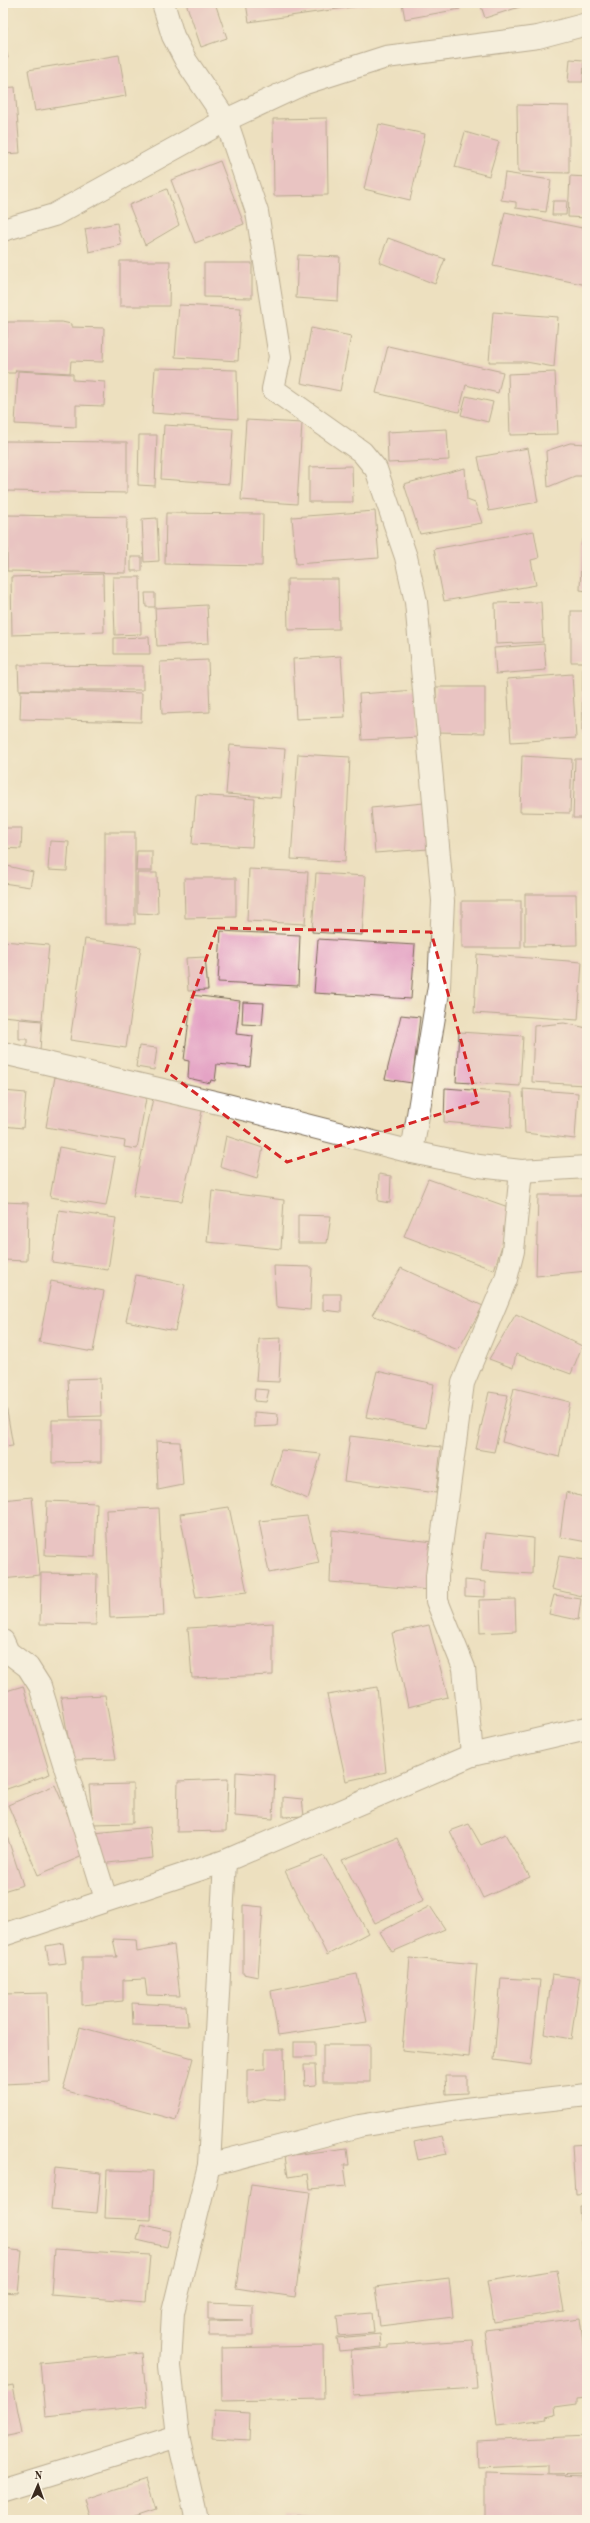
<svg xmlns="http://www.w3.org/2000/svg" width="590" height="2523" font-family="'Old Standard TT',serif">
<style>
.building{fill:#e4a3c5}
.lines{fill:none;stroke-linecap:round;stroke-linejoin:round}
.minor-casing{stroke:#796a56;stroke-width:24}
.minor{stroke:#fff;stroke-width:22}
.marked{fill:none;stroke:#d62828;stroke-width:3;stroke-dasharray:8 5;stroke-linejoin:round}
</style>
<rect width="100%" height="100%" fill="#fcf5e5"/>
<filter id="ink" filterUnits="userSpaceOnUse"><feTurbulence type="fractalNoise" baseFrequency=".025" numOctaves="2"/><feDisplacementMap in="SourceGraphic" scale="8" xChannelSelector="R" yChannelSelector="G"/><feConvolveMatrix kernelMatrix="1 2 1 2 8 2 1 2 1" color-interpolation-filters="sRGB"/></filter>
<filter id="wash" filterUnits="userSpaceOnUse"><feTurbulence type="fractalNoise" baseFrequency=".012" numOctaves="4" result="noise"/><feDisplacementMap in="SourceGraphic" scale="16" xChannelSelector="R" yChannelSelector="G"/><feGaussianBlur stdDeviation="0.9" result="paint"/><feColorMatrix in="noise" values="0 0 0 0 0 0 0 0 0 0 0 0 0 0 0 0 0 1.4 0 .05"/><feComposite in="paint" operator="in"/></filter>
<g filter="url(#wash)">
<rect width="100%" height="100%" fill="#ede0bf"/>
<g id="blocks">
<g class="building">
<path d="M3 3 7 29H3Z"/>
<path d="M186 3H215L227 38 201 47Z"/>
<path d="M246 3H372V4L249 22Z"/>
<path d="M402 3H459L460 9 405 19Z"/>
<path d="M480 3H532L485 18Z"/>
<path d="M3 37 8 58 3 59Z"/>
<path d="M119 55 126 96 35 111 28 70Z"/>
<path d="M570 59 584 60 583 82H568Z"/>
<path d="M15 87 20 153 3 154V88Z"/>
<path d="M517 105 569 106V173L518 172Z"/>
<path d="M327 118 328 195 274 196 273 119Z"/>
<path d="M379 124 425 134 410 200 364 189Z"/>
<path d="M465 132 499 142 489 176 455 167Z"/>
<path d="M220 161 244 224 195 243 171 180Z"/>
<path d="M505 173 551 180 546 212 516 208V202L501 200Z"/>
<path d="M570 176 587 177V218L568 217Z"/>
<path d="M167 189 179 225 145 245 129 205Z"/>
<path d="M553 201H567L566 215H552Z"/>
<path d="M505 212 587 229V285L493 266Z"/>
<path d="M117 223 121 245 89 252 85 229Z"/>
<path d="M388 238 445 259 435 284 379 262Z"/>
<path d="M298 255 340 257 338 301 296 298Z"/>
<path d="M120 261H170L169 306H120Z"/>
<path d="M204 263H252V298L204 297Z"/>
<path d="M179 305 241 308 238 361 175 357Z"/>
<path d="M493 312 558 317 554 367 526 362H489Z"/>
<path d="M7 322H62L71 324V327L104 328 103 362 71 361 70 373 16 370 15 373H3V337H7Z"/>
<path d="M311 328 351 336 340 391 301 383Z"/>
<path d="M388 346 503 372 498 393 466 385 459 412 376 393Z"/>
<path d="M155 368 237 370 238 419 152 413Z"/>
<path d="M18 371 73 374V380L105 382 104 406 76 405V427L15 424Z"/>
<path d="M555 372 558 434 510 435 508 374Z"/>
<path d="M466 396 493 402 488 422 461 415Z"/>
<path d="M246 420 302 423 297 504 241 500Z"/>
<path d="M164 425 233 429 229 484 161 479Z"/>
<path d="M447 429 449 460 388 463 387 432Z"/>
<path d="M139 435H157L155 486 138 485Z"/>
<path d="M5 441 127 442V493L5 491Z"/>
<path d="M570 443 587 444V476H575L548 487 546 451Z"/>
<path d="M528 448 538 502 489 511 478 457Z"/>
<path d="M352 466 353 502H309V467Z"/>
<path d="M465 468 467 500 475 503 482 523 420 534 404 484Z"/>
<path d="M375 511 379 558 296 564 292 517Z"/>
<path d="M166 513 263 514 262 566 165 564Z"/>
<path d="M7 515 127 517 126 573 7 571Z"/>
<path d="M157 518 159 561 144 562 142 519Z"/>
<path d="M534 531 539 558 531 560 536 585 444 601 434 549Z"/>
<path d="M582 540 587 541V591L580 590Z"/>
<rect x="131" y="557" width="11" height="14"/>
<path d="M103 574 104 632 12 635 11 577Z"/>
<path d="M113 577H140L141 634 115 635Z"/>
<path d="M287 579H338L339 629 288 630Z"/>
<path d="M145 593H155V607H146Z"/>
<path d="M541 602 543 642 496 644 495 603Z"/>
<path d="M207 605 209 643 157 646 155 608Z"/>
<rect x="571" y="611" width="16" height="51"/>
<path d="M149 637 150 654H114V638Z"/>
<path d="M544 644 546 670 496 674 494 648Z"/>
<path d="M341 656 345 717 296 719 293 659Z"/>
<path d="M208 660 210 712 162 714 160 662Z"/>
<path d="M18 665 143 666V690H19Z"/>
<path d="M583 669H587V731H582Z"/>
<path d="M572 674 576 738 511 742 507 679Z"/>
<path d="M436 687H485V733L436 732Z"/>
<path d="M21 690 142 693 141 722 20 719Z"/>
<path d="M416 690 419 737 362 740 359 694Z"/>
<path d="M230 745 285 749 281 798 226 794Z"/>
<path d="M298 754 350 757 345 862 291 859Z"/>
<path d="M522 756 572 759 570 813 520 812Z"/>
<path d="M575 759H587V818H573Z"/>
<path d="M196 795 255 799 252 847 192 844Z"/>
<path d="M424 803 428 849 375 853 371 808Z"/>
<path d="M3 828H22L21 849 3 848Z"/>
<rect x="105" y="832" width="30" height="92"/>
<path d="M50 841 69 842 67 871 48 870Z"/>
<path d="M137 851H152V871H136Z"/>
<path d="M3 865 33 872 30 887 3 883Z"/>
<path d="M249 869 308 872 305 924 247 921Z"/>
<path d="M137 873H157L158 914 137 913Z"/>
<path d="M316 873 366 876 362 935 312 932Z"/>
<path d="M184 878H236V917L185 918Z"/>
<path d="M525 894H576L577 945 525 946Z"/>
<rect x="462" y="901" width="59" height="47"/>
<path d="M221 931 300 935 298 986 218 982Z"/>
<path d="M85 939 141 947 126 1048 70 1040Z"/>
<path d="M318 939 415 945 411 999 314 993Z"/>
<path d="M3 941 49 945 42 1020 3 1016Z"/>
<path d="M477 954 582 962 578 1020 474 1013Z"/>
<path d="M205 957 208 990 188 991 186 958Z"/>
<path d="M192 995 240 1001 236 1034 253 1036 250 1067 217 1064 215 1081 211 1080 210 1083 188 1078 189 1061 184 1060Z"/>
<path d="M243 1002 264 1003 262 1025 242 1024Z"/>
<path d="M401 1015 420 1017 412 1083 385 1079Z"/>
<path d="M19 1019 42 1021 40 1051H27V1039H19Z"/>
<path d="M564 1023 587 1028 585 1085 532 1082 534 1026Z"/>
<path d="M459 1032 523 1036 520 1086 456 1082Z"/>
<path d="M139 1046 157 1048 154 1070 136 1067Z"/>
<path d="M55 1077 147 1093 137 1149 124 1147 125 1141 46 1127Z"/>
<path d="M445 1088 512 1093 511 1128 444 1122Z"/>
<path d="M523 1089 578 1093 575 1139 525 1133Z"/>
<path d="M3 1091 26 1093 23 1128 3 1126Z"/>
<path d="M153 1098 203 1107 182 1201 133 1196Z"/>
<path d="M226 1136 263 1148 257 1179 220 1167Z"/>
<path d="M59 1147 115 1157 106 1206 50 1197Z"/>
<path d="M379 1174 391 1176 390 1203 378 1201Z"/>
<path d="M428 1179 514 1209 494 1270 404 1236Z"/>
<path d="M212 1191 284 1200 281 1249 207 1242Z"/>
<path d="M538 1195H584L587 1271 536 1276Z"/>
<path d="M3 1202 28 1203 27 1261 3 1260Z"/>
<path d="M59 1210 116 1218 108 1270 52 1262Z"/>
<path d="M298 1215 331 1216 327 1243H298Z"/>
<path d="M274 1266 312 1267 310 1310 276 1307Z"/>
<path d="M401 1268 483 1306 458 1350 372 1315Z"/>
<path d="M136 1275 185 1285 175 1331 126 1321Z"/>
<path d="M51 1281 104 1291 93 1352 39 1342Z"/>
<path d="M323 1294H341V1312L323 1310Z"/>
<path d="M516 1314 582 1346 571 1374 516 1354 513 1368 489 1359Z"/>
<path d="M281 1338 279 1382 256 1381 259 1339Z"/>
<path d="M377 1371 434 1384 426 1428 366 1417Z"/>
<path d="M100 1378 101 1416 70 1417 68 1379Z"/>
<path d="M3 1388 13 1446 3 1447Z"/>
<path d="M514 1388 570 1402 559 1457 502 1442Z"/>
<path d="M255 1389 269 1390 266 1402 254 1401Z"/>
<path d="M489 1392 508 1395 494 1452 476 1449Z"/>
<path d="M254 1412 278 1414 277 1426 254 1427Z"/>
<path d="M52 1420H101V1462L52 1463Z"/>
<path d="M350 1436 441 1447 436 1493 344 1481Z"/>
<path d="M156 1441 180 1442 183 1485 158 1490Z"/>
<path d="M281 1450 321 1454 308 1499 271 1484Z"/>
<path d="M566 1492 587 1498V1542L560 1537Z"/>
<path d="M32 1497 40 1575 3 1579V1500Z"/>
<path d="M47 1501 97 1503 95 1557 45 1555Z"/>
<path d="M229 1507 247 1592 196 1598 180 1514Z"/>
<path d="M159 1508 164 1616 110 1618 106 1510Z"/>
<path d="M307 1516 319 1563 269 1573 259 1521Z"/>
<path d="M332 1530 433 1542 430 1590 330 1582Z"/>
<path d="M485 1533 533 1538 532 1574 481 1571Z"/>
<path d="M559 1556 585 1560 582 1596 552 1589Z"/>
<path d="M41 1573 97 1574 96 1625 40 1624Z"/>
<path d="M465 1580 485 1582V1597L465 1596Z"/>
<path d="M554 1595 581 1599 578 1620 549 1614Z"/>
<path d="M515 1599 516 1631 480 1633 479 1600Z"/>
<path d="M273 1623V1675L192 1678 188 1628Z"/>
<path d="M429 1625 448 1697 408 1707 392 1633Z"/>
<path d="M23 1686 50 1774 4 1790 3 1692Z"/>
<path d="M377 1687 386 1772 346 1781 327 1695Z"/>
<path d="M105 1695 116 1759 72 1760 61 1697Z"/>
<path d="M236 1772 275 1775 273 1819 235 1816Z"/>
<path d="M228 1779 226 1831 177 1832 178 1781Z"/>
<path d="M133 1784V1823L93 1824 89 1785Z"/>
<path d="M55 1785 85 1855 38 1875 8 1805Z"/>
<path d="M283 1797 302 1799 304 1816 283 1817Z"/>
<path d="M3 1824 23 1885 3 1891Z"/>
<path d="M469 1824 481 1845 505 1834 530 1877 483 1898 450 1831Z"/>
<path d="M150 1827 153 1858 99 1864 95 1833Z"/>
<path d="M397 1838 424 1900 375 1923 342 1860Z"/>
<path d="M324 1856 368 1933 327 1955 285 1871Z"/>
<path d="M243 1905 263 1907 258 1977 243 1974Z"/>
<path d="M430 1906 445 1929 392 1952 380 1932Z"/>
<path d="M113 1939 136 1940 137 1952 174 1945 180 1996 147 1995 145 1979 123 1980V2001L82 2005V1957H117Z"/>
<path d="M63 1943 66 1963 49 1965 46 1946Z"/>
<path d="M410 1958 477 1964 469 2057 402 2050Z"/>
<path d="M357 1974 367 2022 278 2035 271 1991Z"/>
<path d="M552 1974 580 1978 571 2039 544 2034Z"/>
<path d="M501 1978 540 1980 531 2065 494 2060Z"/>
<path d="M48 1993 50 2082 3 2084V1994Z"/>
<path d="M132 2003 186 2006 188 2026 133 2025Z"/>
<path d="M80 2027 193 2058 176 2120 63 2090Z"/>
<rect x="294" y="2042" width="21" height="15"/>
<rect x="323" y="2045" width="47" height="37"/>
<path d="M265 2049H284L285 2100 266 2099 247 2104V2070L265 2069Z"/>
<path d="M304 2065H315L316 2085 305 2086Z"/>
<path d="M445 2076H467V2093L446 2094Z"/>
<path d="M442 2136 447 2154 418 2160 414 2142Z"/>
<path d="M587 2144V2193L575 2194 572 2145Z"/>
<path d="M347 2148 349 2165H344L347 2186 310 2189 308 2174 288 2177 285 2156Z"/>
<path d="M55 2168 101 2173 97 2213 51 2209Z"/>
<path d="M107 2170 153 2171 151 2220 105 2218Z"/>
<path d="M251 2184 310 2192 295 2297 236 2288Z"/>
<path d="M580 2207H587V2276H584Z"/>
<path d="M141 2224 171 2231 167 2247 137 2240Z"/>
<path d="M3 2249 22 2251 18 2293 3 2292Z"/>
<path d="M54 2249 150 2255 146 2302 51 2295Z"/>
<path d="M557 2270 564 2311 494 2322 487 2281Z"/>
<path d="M449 2278 453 2317 380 2326 375 2287Z"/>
<path d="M208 2303 253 2305V2336H209V2321L244 2320 208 2319Z"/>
<path d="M372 2313 374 2333 339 2336 337 2316Z"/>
<path d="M580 2318 587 2375V2398L577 2399V2404L555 2407 556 2415 547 2417 548 2419 497 2425 485 2330Z"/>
<path d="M380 2334 381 2347 339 2351 337 2338Z"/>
<path d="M473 2340 477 2388 354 2396 351 2351 389 2348V2345Z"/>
<path d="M323 2346 324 2399 222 2401 221 2348Z"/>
<path d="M142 2353 147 2406 45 2416 40 2363Z"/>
<path d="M13 2385 22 2433 3 2437V2387Z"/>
<path d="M214 2411 250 2413 249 2440 212 2438Z"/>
<path d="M587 2436V2473L548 2474V2465L478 2468 477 2441Z"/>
<path d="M485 2473 587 2476V2520H485Z"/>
<path d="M146 2479 156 2510 126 2520H91L85 2499Z"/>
<path d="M283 2517 319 2519V2520H283Z"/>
</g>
</g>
</g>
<g filter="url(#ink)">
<use href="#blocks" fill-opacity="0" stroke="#796a56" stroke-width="1"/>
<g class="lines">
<defs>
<g id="minor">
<path d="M163 3 173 36 186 61 226 120 257 212 280 357 273 389 362 452 376 469 406 557 416 602 443 901 439 986 412 1152"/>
<path d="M3 230 54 215 226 120 305 83 386 57 538 37 587 24"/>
<path d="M3 1053 223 1104 412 1152 479 1166 521 1171 587 1167"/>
<path d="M3 1641 8 1652 28 1667 40 1686 106 1899"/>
<path d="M472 1755 464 1668 437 1601V1576L463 1383 506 1279 513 1251 521 1171"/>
<path d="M3 1935 225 1861 472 1755 587 1728"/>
<path d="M209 2165 359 2126 465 2109 587 2095"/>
<path d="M3 2490 178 2436"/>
<path d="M197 2520 178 2436 170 2366 173 2312 209 2165 225 1861"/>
</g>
</defs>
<use href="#minor" class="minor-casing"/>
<use href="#minor" class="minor"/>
</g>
</g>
<path d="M0 0H590V2523H0ZM217 928 431 932 478 1102 287 1162 166 1071Z" fill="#ede0bf" fill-opacity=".55" fill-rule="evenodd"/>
<path class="marked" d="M217 928 431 932 478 1102 287 1162 166 1071Z"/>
<rect width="590" height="2523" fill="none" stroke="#fcf5e5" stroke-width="16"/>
<g transform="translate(38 2485) rotate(2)" stroke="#fcf5e5" stroke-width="3" paint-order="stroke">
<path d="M0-3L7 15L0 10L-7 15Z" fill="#3b2a1e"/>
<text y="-6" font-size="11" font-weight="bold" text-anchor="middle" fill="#3b2a1e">N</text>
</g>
</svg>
